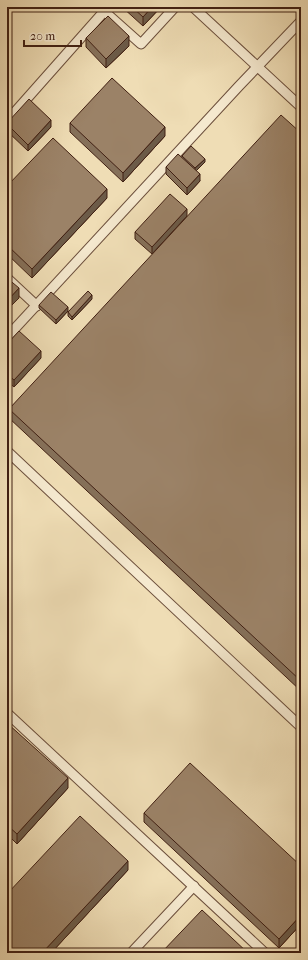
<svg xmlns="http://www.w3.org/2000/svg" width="308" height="960" font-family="'IM FELL French Canon',serif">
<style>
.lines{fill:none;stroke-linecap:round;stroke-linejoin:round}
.lane-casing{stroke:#6c4f3c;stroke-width:11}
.lane{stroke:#f5e9cf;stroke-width:9}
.wall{fill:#857059;stroke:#412013}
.shaded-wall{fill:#6c5b48;stroke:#412013}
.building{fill:#9b8267;stroke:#412013}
</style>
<rect width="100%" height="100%" fill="#efddb5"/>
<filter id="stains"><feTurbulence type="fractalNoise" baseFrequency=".005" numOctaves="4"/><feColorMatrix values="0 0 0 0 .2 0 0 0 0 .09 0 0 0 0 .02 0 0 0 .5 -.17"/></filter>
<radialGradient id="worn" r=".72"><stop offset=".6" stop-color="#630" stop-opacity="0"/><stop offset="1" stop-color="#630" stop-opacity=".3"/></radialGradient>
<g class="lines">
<defs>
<g id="lane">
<path d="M193 7 301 107"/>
<path d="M104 11 141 44 175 7"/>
<path d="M7 121 108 7"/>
<path d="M7 278 37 306"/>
<path d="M7 337 239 86 301 21"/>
<path d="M7 451 301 727"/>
<path d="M7 713 265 953"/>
<path d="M131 953 194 886"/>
</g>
</defs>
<use href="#lane" class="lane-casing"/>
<use href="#lane" class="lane"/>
</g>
<g class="wall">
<path d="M122 7H161L143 26Z"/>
<path d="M86 38 129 46 106 68 86 47Z"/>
<path d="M7 123 51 127 28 151 7 131Z"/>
<path d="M70 123 165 136 123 182 70 132Z"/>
<path d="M301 133V691L9 418V409Z"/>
<path d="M182 156 205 162 196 171 200 181 187 195 166 174V167L182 157Z"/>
<path d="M7 186 107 198 32 278 7 254Z"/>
<path d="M187 216 152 254 135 239V232Z"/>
<path d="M92 299 72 320 68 316V312Z"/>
<path d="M39 305 68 311 56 324 39 308Z"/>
<path d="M7 344 41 358 14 387 7 381Z"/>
<path d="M7 723 68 788 17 844 7 834Z"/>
<path d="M144 813 301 866V924L279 948 144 822Z"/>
<path d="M128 870 51 953H7V894Z"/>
</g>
<g class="shaded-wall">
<path d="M152 7H161L143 26V17Z"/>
<path d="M129 36V46L106 68V59Z"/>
<path d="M51 120V127L28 151V145Z"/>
<path d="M165 127V136L123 182V173Z"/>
<path d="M205 159V162L195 172V168Z"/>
<path d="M200 174V181L187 195V188Z"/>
<path d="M107 189V198L32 278V269Z"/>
<path d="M187 209V216L152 254V247Z"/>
<path d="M19 288V298L7 310V301Z"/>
<path d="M92 295V299L72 320V317Z"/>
<path d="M68 307V311L56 324V320Z"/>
<path d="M41 351V358L14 387V380Z"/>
<path d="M68 778V788L17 844V834Z"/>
<path d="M128 861V870L51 953H42Z"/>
<path d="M301 915V924L279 948V939Z"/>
</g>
<g class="building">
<path d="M132 7H152L143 17Z"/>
<path d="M108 16 129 36 106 59 86 38Z"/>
<path d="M112 78 165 127 123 173 70 123Z"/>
<path d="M29 99 51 120 28 145 7 124V123Z"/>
<path d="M281 115 301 133V681L9 409Z"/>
<path d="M53 138 107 189 32 269 7 245V186Z"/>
<path d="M191 146 205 159 195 168 182 156Z"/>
<path d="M178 154 200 174 187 188 166 167Z"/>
<path d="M170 194 187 209 152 247 135 232Z"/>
<path d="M7 278 19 288 7 301Z"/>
<path d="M88 291 92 295 72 317 68 312Z"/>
<path d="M51 292 68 307 56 320 39 305Z"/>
<path d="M19 331 41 351 14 380 7 374V344Z"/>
<path d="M7 723 68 778 17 834 7 825Z"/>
<path d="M190 763 301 866V915L279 939 144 813Z"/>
<path d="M80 816 128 861 42 953H13L7 947V894Z"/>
<path d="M202 910 248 953H161Z"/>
</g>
<rect width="308" height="960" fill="none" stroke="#efddb5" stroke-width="24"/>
<rect x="8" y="8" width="292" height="944" fill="none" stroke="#412013" stroke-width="2"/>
<rect x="12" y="12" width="284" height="936" fill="none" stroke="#412013"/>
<path d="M24 40v6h57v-6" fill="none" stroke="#412013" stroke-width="2"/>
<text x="30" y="40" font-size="12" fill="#412013" stroke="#f5e9cf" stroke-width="3" paint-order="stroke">20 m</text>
<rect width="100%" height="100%" filter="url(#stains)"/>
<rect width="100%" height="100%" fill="url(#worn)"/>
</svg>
